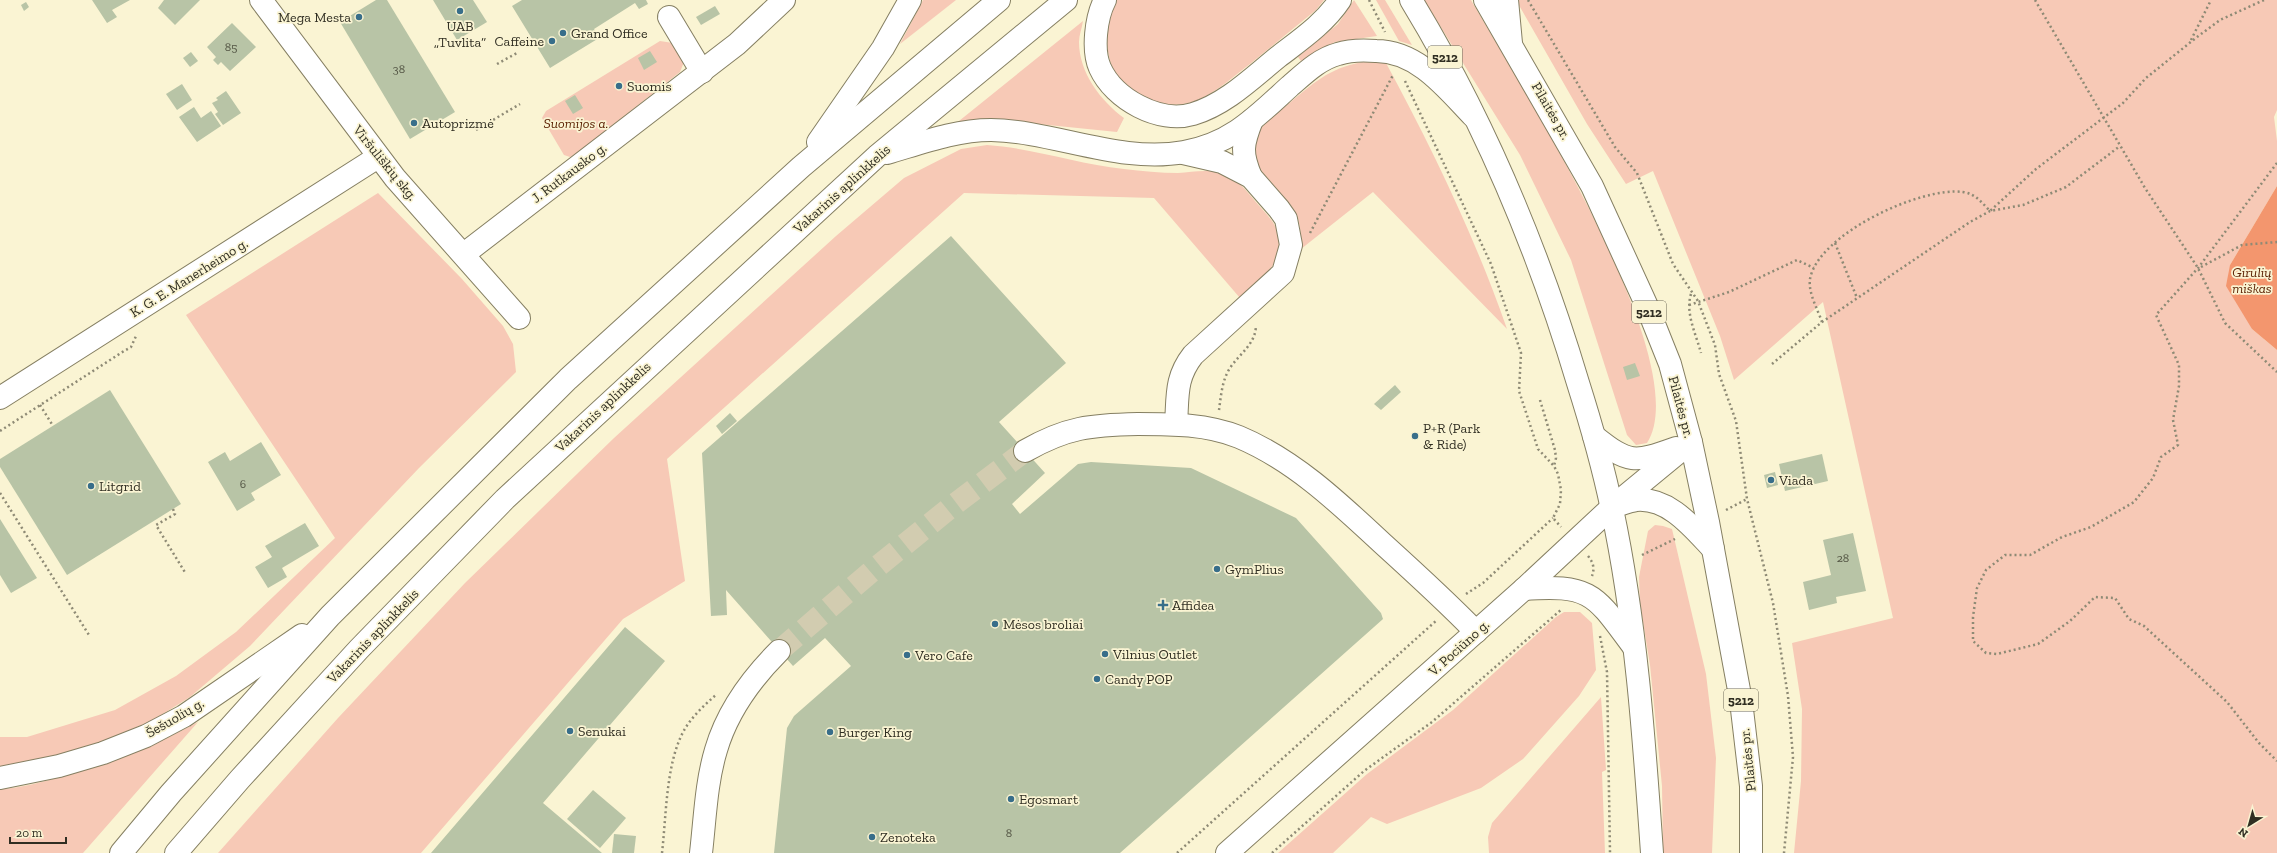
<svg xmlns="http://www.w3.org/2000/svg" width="2277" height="853" font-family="'Zilla Slab',serif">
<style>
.green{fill:#f7c9b6}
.forest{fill:#f3966e}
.building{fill:#b8c4a6}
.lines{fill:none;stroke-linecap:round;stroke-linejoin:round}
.minor-tunnel{stroke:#d2ccb0;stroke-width:22;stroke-dasharray:22 11;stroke-linecap:butt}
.minor-casing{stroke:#857f62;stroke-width:24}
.major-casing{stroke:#857f62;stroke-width:24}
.highway-casing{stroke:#857f62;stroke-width:24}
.path{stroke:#8e8a75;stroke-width:2.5;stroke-dasharray:2 3;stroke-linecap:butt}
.minor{stroke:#fff;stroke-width:22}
.major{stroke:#fff;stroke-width:22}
.highway{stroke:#fff;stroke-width:22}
.poi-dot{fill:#386e8a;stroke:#faf4d3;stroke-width:1.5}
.labels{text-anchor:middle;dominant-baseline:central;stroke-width:3.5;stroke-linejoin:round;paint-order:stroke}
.number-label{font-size:12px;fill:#525443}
.shield{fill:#faf4d3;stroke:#6d6957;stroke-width:1}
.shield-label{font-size:13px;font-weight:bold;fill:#302e22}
.poi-label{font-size:14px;fill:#302e22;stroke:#faf4d3;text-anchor:start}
.street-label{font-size:14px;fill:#302e22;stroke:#faf4d3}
.park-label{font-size:14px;font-style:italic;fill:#5c2204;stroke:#faf4d3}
</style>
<rect width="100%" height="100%" fill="#faf4d3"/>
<g class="green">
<path d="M923 0H956L900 44Z"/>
<path d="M1117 0H1324L1316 10C1294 28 1272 46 1250 64 1234 76 1219 90 1200 99 1180 109 1154 105 1136 93 1126 85 1113 75 1110 61 1105 41 1103 17 1117 0Z"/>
<path d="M1354 0 1377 36 1335 42 1301 61 1298 57 1338 24Z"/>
<path d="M1376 0H1385L1412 45 1399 41Z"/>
<path d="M1424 0H1471C1516 78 1698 363 1647 443L1636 445 1627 435 1571 260 1520 155Z"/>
<path d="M1516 0H2277V110L2274 117 2277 141V186L2230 265 2252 329 2277 350V853H1794L1801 781 1802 709 1792 643 1893 618 1823 302 1734 380 1720 336 1653 171 1626 184 1587 124Z"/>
<path d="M1083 21C1082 28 1079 35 1079 42 1079 73 1101 101 1124 118L1117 132 1000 120 959 121Z"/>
<path d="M660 41 673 43 684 62 680 72 576 154 570 157 564 155 542 118 546 111Z"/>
<path d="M1362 62 1386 63C1432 148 1475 237 1507 329L1373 192 1301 249C1301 235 1301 223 1294 210 1289 202 1281 194 1275 187 1239 148 1249 135 1287 105 1314 83 1327 69 1362 62Z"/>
<path d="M987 145C1033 148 1078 164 1124 169 1142 171 1160 173 1178 173 1192 172 1207 169 1220 173 1235 176 1246 190 1255 201 1261 208 1269 216 1274 224 1293 256 1261 281 1240 298L1154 198 964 193 667 459 685 581 623 619 421 853H218L338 718 465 583 614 438 836 236 904 178 961 149Z"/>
<path d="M378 193 462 279 503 326 513 344 516 372 419 468 250 646 190 697 142 727 101 743 48 759 0 767V737H27L115 710 176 676 236 632 335 538 186 315Z"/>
<path d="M1655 525 1663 526 1672 529 1706 674 1716 758 1712 853H1663L1662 786 1650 665 1640 604 1639 577 1648 531Z"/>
<path d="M1564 612H1580L1592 623 1596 670 1579 696 1523 759 1481 788 1387 824 1371 817 1333 853H1278L1367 774 1453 710 1556 617Z"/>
<path d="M1601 697 1606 770 1602 772 1605 853H1489L1488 837 1492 823Z"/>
<path d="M198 722 83 853H0V789C21 788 42 782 63 776 113 763 153 746 198 722Z"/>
</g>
<path class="forest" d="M2277 186V350L2252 329 2226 286 2230 265Z"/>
<g class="building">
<path d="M92 0H130L112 10 117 17 107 23Z"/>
<path d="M164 0H200L175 25 158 8Z"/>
<path d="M376 0H387L455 112 410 139 340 22Z"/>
<path d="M433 0H473L487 22 457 40Z"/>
<path d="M522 0H646L648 4 639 9 635 3 594 29 599 38 550 68 512 6Z"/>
<path d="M26 2 29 7 24 11 21 5Z"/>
<path d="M715 6 720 14 701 25 696 17Z"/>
<path d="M232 23 256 47 230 71 221 62 218 65 213 60 216 57 207 47Z"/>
<path d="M650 51 657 62 644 70 638 58Z"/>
<path d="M191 52 198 61 190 67 183 58Z"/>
<path d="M182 84 192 100 177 110 166 94Z"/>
<path d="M226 91 241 113 223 125 215 114 218 112 212 103 218 100 216 98Z"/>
<path d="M575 95 583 108 573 114 565 101Z"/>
<path d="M194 107 201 118 211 111 221 126 197 142 179 117Z"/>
<path d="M951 236 1066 363 999 422 1045 473 1012 504 1020 514 1078 464 1091 462 1191 468 1296 518 1381 613 1383 619 1120 853H774L787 728 794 716 851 666 825 638 793 666 726 590 727 615 711 616 702 453Z"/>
<path d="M1635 363 1640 376 1627 380 1623 367Z"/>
<path d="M1395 385 1401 392 1381 410 1374 404Z"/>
<path d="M110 390 181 504 67 575 0 467V459Z"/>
<path d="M730 413 737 421 722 434 716 426Z"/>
<path d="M261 442 281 475 251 493 255 500 237 511 208 462 225 452 230 461Z"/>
<path d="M1822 454 1828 481 1785 491 1779 464Z"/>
<path d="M1775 472 1778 485 1767 488 1764 475Z"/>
<path d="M0 519 37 578 11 593 0 575Z"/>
<path d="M305 523 319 546 282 568 287 577 268 588 255 567 272 557 265 546Z"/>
<path d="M1853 533 1866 591 1836 597 1837 603 1809 610 1803 582 1831 575 1823 540Z"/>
<path d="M625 627 665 661 543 803 602 853H431Z"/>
<path d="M593 790 626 818 600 848 567 819Z"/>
<path d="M614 834 636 836 634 853H612Z"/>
</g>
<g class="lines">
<path class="minor-tunnel" d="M779 651 872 571 951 507 1025 451"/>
<defs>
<g id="minor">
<path d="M261 0 395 178 519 318"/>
<path d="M669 17 702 72"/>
<path d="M1251 177C1241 153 1242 145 1252 120"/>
<path d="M464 254 737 44 784 0"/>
<path d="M0 398 378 157"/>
<path d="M1176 424C1178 396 1175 378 1193 355L1283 273 1291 245 1286 219 1279 209 1251 177 1222 162 1183 153"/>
<path d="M1025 451C1067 427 1091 425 1138 424 1172 424 1207 424 1239 437 1294 460 1339 503 1382 543 1414 572 1446 601 1476 632"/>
<path d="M701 853C705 819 706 783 716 750 727 712 751 679 779 651"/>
</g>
<g id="major">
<path d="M1411 0C1484 120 1538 249 1578 383 1591 424 1603 466 1612 509 1636 622 1644 737 1652 853"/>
<path d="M1485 0 1592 186 1646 304 1670 364 1691 442 1708 522 1741 701 1751 786V853"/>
<path d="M1594 436C1629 464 1634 463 1676 448"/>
<path d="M1615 506C1622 504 1629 501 1636 500 1669 497 1693 528 1713 549"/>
<path d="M1524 589C1592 584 1595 595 1633 646"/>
<path d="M1227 853 1524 589 1612 507 1691 442"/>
</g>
<g id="highway">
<path d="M1105 0C1096 17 1092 50 1100 68 1114 99 1159 124 1193 114 1226 104 1252 78 1278 57 1300 40 1324 24 1340 0"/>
<path d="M1507 0 1511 43"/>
<path d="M818 142 883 48 910 0"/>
<path d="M887 153C921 143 955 130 991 130 1054 131 1121 164 1184 152 1231 144 1256 117 1290 86 1304 74 1319 59 1338 54 1350 50 1364 50 1376 51 1418 51 1447 89 1473 116"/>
<path d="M0 778 59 766 103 753 146 736 184 716 302 635"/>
<path d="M121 853 171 793 330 616 568 379 801 167 999 0"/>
<path d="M176 853 240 779 359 649 505 499 877 156 1066 0"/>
</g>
</defs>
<use href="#minor" class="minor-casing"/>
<use href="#major" class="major-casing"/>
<use href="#highway" class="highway-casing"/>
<g class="path">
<path d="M1369 0 1385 32"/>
<path d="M1528 0 1615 147 1637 173 1673 264 1698 301 1715 345 1719 374 1736 421 1747 499 1773 603 1788 696 1793 757 1784 853"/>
<path d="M2035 0 2145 188 2198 268 2225 323 2277 372"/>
<path d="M2191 40 2211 0"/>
<path d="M497 64 517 53"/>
<path d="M1405 81 1491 264 1521 353 1519 391 1538 449 1554 466 1558 474 1561 490 1560 504 1553 518 1561 527"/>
<path d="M476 130 520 104"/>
<path d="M2277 163 2198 268 2156 315 2179 365V386L2173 420 2178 445 2161 457 2153 478 2134 502 2091 527 2062 537 2030 555H2005L1986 570 1977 588 1973 617V641L1986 653 1997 654 2038 644 2070 621 2095 597 2115 598 2129 619 2144 626 2227 702 2259 743 2277 761"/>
<path d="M1310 233 1393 75"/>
<path d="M1835 243 1857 298"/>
<path d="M2201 267 2242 245 2277 242"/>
<path d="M1691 294C1685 313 1696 334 1701 353"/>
<path d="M1689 305 1729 292 1797 260 1814 268"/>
<path d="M1822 322C1818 310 1808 293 1810 279 1818 234 1922 186 1963 192 1976 194 1982 203 1990 211L2036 169 2123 103 2146 78 2197 37 2220 20 2264 0"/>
<path d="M1772 364 1822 322 1970 222 1990 211 2023 205 2066 187 2120 146"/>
<path d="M1540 400 1555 450 1556 458 1554 466"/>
<path d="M40 405 53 426"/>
<path d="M1219 410C1221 396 1222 380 1230 368 1240 353 1255 345 1256 326"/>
<path d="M0 431 124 351 131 347 136 336"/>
<path d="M0 493 89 635"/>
<path d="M173 509 175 514 156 525 186 574"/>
<path d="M1726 510 1747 499"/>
<path d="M1642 555 1675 539"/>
<path d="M1588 556C1593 562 1595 568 1592 576"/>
<path d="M1466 594 1483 583 1553 518"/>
<path d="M1600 636 1607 672 1610 853"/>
<path d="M662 853C666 818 666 773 679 741 686 722 702 707 717 694"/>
<path d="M1177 853 1437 620"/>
<path d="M1272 853 1364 771 1432 722 1562 609"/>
</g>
<use href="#minor" class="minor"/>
<use href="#major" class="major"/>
<use href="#highway" class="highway"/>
</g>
<g class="poi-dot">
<circle cx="460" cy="11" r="4"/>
<circle cx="359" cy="17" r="4"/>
<circle cx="563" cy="33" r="4"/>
<circle cx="552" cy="41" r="4"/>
<circle cx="619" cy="86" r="4"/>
<circle cx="414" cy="123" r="4"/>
<circle cx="1415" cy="436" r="4"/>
<circle cx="1771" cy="480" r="4"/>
<circle cx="91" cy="486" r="4"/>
<circle cx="1217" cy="569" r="4"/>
<path d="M1161 599h4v4h4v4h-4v4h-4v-4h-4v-4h4z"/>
<circle cx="995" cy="624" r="4"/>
<circle cx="1105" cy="654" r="4"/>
<circle cx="907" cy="655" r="4"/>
<circle cx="1097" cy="679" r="4"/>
<circle cx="570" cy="731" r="4"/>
<circle cx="830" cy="732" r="4"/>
<circle cx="1011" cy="799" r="4"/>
<circle cx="872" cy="837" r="4"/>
</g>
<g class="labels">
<g class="number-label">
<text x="231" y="47">85</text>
<text x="399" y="69">38</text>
<text x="243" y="484">6</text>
<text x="1843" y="558">28</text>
<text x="1009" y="833">8</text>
</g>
<g class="shield">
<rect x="1428" y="46" width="34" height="22" rx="3"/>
<rect x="1632" y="301" width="34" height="22" rx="3"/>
<rect x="1724" y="689" width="34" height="22" rx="3"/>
</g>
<g class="shield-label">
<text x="1445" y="57">5212</text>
<text x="1649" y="312">5212</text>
<text x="1741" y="700">5212</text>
</g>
<g class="poi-label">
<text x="351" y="17" text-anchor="end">Mega Mesta</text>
<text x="460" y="26" text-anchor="middle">UAB<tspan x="460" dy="16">„Tuvlita“</tspan></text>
<text x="571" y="33">Grand Office</text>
<text x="544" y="41" text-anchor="end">Caffeine</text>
<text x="627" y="86">Suomis</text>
<text x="422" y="123">Autoprizmė</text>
<text x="1423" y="428">P+R (Park<tspan x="1423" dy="16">&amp; Ride)</tspan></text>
<text x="1779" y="480">Viada</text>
<text x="99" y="486">Litgrid</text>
<text x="1225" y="569">GymPlius</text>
<text x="1172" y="605">Affidea</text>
<text x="1003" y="624">Mėsos broliai</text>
<text x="1113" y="654">Vilnius Outlet</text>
<text x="915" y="655">Vero Cafe</text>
<text x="1105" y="679">Candy POP</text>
<text x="578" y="731">Senukai</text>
<text x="838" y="732">Burger King</text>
<text x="1019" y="799">Egosmart</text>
<text x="880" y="837">Zenoteka</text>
</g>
<g class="street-label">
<text transform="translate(1551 111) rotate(60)">Pilaitės pr.</text>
<text transform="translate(385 163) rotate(51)">Viršuliškių skg.</text>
<text transform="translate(569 173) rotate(-37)">J. Rutkausko g.</text>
<text transform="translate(842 189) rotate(-42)">Vakarinis aplinkkelis</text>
<text transform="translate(189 278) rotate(-32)">K. G. E. Manerheimo g.</text>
<text transform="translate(603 407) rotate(-43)">Vakarinis aplinkkelis</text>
<text transform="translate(1681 407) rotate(75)">Pilaitės pr.</text>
<text transform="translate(373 636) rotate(-46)">Vakarinis aplinkkelis</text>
<text transform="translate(1459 648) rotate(-42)">V. Pociūno g.</text>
<text transform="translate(175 718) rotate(-30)">Šešuolių g.</text>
<text transform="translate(1748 760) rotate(-96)">Pilaitės pr.</text>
</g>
<g class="park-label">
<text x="576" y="123">Suomijos a.</text>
<text x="2252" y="272">Girulių<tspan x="2252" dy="16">miškas</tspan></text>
</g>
</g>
<g transform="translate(2249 825) rotate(217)" stroke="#faf4d3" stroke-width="3" paint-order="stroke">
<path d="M0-3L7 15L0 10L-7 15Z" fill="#302e22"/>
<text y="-6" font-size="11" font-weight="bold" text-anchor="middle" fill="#302e22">N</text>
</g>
<path d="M10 837v6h56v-6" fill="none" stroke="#302e22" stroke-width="2"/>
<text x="16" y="837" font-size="12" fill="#302e22" stroke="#faf4d3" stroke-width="3" paint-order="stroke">20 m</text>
</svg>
